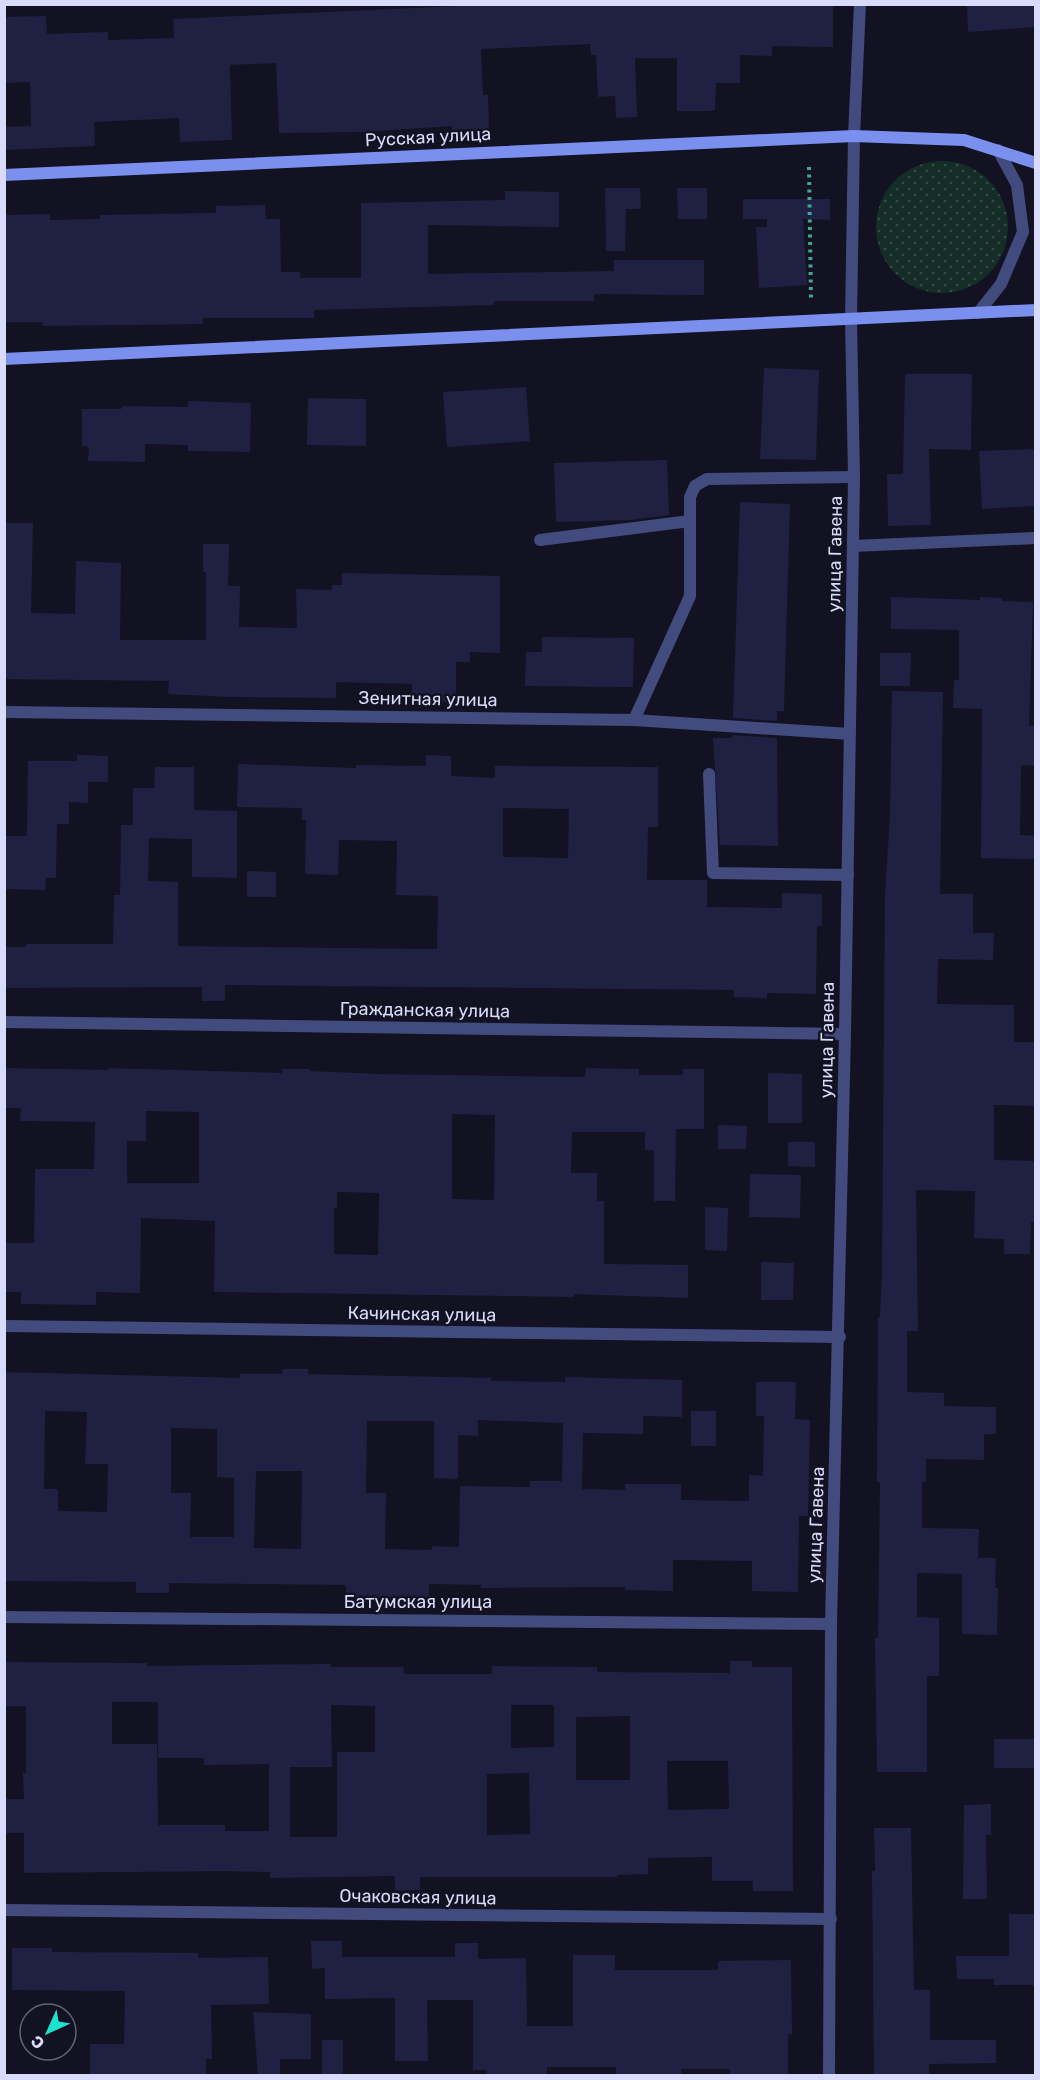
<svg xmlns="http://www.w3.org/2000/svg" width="1040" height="2080" font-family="Rubik,sans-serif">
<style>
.grass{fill:url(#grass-dots)}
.building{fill:#202042;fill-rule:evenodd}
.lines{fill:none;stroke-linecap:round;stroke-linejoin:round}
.path{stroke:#3ea98e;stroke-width:4;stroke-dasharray:3 4.5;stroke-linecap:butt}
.service{stroke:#424b7d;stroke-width:12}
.minor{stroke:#424b7d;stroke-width:12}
.tertiary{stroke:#424b7d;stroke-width:12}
.secondary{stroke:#7b8fef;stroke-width:12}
.labels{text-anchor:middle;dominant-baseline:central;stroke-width:5;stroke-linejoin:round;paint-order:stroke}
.street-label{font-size:18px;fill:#d9dbfa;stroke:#121223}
</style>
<defs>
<pattern id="grass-dots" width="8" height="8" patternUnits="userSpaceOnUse" patternTransform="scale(1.5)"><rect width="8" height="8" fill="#152d27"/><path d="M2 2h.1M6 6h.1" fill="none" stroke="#364b47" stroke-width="1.8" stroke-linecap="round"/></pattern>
</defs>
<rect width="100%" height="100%" fill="#121223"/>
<circle class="grass" cx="942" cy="227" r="66"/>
<g class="building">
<path d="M503 4H833V47L772 46V56L740 55V83H716L715 110 710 111H677V58H635L637 117 616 118 615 96 598 97 596 55H591L590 44 481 49 483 95H488L489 129 452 130V126L363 132 279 133 276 63 230 65 232 140 180 142 179 118 94 122 95 146 4 150V127L31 126 30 82 4 83V17L46 16 47 34 108 32V40L174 38 173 19Z"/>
<path d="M967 4H1035V27L968 32Z"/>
<path d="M605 188H640L641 209H626L625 251H606Z"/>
<path d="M677 188H707V219H678Z"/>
<path d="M505 191 559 192V227L428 225V274L614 271V260H704V295L594 294V301H494V305L314 310V318H203V324L43 326V322H5L4 215 50 214V220L100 219V215L216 213V206L265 205 266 219H280L281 272H300V278H361V203L505 200Z"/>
<path d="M743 199H830V220L803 219 807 285 759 288 756 227H767V219H743Z"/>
<path d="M764 368 819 370 816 460 760 459Z"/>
<path d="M905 374H972L971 450 929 449 931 525 888 526 887 474H903Z"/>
<path d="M526 387 530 441 447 447 443 392Z"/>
<path d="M308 398 366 399V446L307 445Z"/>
<path d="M188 401 251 403 250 452 188 451V445L145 444V462L88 461 89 447 82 446V409H121L122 406 188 407Z"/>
<path d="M1035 449V506L982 509 979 451Z"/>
<path d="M667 460 669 515 630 520 556 522 554 463Z"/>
<path d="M740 502 790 504 784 711H777V721L733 718Z"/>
<path d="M4 523H33L31 613 75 614 76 561 121 563 120 640H206V572H203V544H229L228 586H240L239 627 297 628 296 589 332 590V585H342V573L500 576V653L470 652V662H456V702L412 701V684L336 682V698L231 697 168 694 169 681 4 679Z"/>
<path d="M891 597 980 600V597L1002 598V601L1033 602 1029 726H1035V766L1021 765 1020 835 1035 836V859L981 858 982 709 953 708 954 680H959V630L891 629Z"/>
<path d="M542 637 634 638 633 687 525 686 526 652H542Z"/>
<path d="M880 653H911L910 686H880Z"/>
<path d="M892 691 943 692 940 894H973V933H994L993 960 938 959 937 1004 1014 1005V1042H1035V1106L994 1105V1160L1035 1161V1223L1031 1222 1030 1254H1004V1239L974 1238 975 1191 916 1190 918 1331H907V1392L944 1393V1406L996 1407V1434H984V1460L926 1459V1482H922V1528L979 1529 978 1558H996L995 1588H998L997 1635 962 1634V1574L917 1573V1617L939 1618V1676H927V1772H877L875 1638H878L880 1482H877L878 1317H880L882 1273 885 893 890 815Z"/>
<path d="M732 735 777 738 778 846 720 845 713 738H732Z"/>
<path d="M77 755 108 756V782H88V803L69 802V824H57L56 878H46L45 890 4 889V836H27L28 761H77Z"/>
<path d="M426 755 451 756V776L495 778V766L658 767V827H648L647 880H707V907L782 908V893L822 894V926H817L816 994 767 993V998L734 997V990L225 985V1001H202V987L4 988V947H26V944H113L114 895H120L121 825H133V788H154L155 767H194V810L237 811V878L192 877V839L149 838 148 881 178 882V946L437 949 438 896 396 895 397 841 339 840 338 875 305 874 306 820H302V808L237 807 238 764 356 768V765L426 766ZM503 808 569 809 568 858 503 857Z"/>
<path d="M247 871 276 872V897H247Z"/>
<path d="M4 1068 108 1070V1068L282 1073V1069H310V1071L377 1074 585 1077 586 1068 639 1069V1075H683V1069H704V1129H676L675 1201H654V1150H645V1132H572L571 1173H597V1201H604V1264L688 1265V1298L574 1294V1297L214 1292 215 1221 141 1218 140 1293 96 1292V1305L21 1304V1292H4V1243H34L35 1169H94L95 1122 20 1121 21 1108H4ZM146 1111 199 1112V1183H127V1141H146ZM452 1114 495 1115 494 1200 452 1199ZM337 1192 379 1193 378 1255 334 1254V1208H337Z"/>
<path d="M768 1073 802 1074V1123H768Z"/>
<path d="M718 1125 747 1126 746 1149H718Z"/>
<path d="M788 1142H815V1167L788 1166Z"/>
<path d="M750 1174 801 1175 800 1218 749 1217Z"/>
<path d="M705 1207 728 1208 727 1251 705 1250Z"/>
<path d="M761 1262 794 1263 793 1300H761Z"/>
<path d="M283 1369H308V1374L491 1378V1381L565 1382V1377L682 1380V1417L643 1416V1434L583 1433 582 1489 625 1490V1484H681V1500L749 1501V1475L763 1476 764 1416H756V1382H796L795 1419 810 1420 808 1516H799L798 1592 752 1591V1561L673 1560V1591L625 1590V1587L481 1588V1585L429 1584V1598L346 1597V1585L169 1583V1593H136V1582L4 1581V1372L240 1378V1374H282ZM45 1411 87 1412 85 1464H108L107 1512 58 1511V1489H44ZM478 1420 563 1423 562 1481H530V1487L460 1486 459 1547 432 1546V1550L385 1549 386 1493H366L367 1421H434V1478L458 1479V1435L478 1436ZM171 1428 217 1429V1477L234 1478V1537H190L191 1493H171ZM256 1471H302L301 1549 254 1548Z"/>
<rect x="691" y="1411" width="25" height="35"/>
<path d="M730 1661H752V1667H792L793 1891H753V1881H712V1857L648 1858V1874L617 1875V1877H420V1890L395 1891V1876L270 1878V1872L224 1871 24 1873V1833H4V1799H24L23 1773H26V1706H4V1662L147 1663V1666L331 1664V1667H403L404 1674H492V1666L597 1667V1672L730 1673ZM112 1702H158V1758H204V1765L269 1764V1831H225V1825H158L157 1744H112ZM331 1705 375 1706V1752H337V1837H290V1767H332ZM511 1705H554V1747L511 1748ZM630 1716V1780H576V1717ZM667 1761H728L729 1809 668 1810ZM529 1773 530 1834 487 1835V1774Z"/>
<rect x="994" y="1739" width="41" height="29"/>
<path d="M991 1804V1835H986L987 1899H963L964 1805Z"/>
<path d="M874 1828H911L914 1990H930V2040H996V2063L929 2064V2076H874L872 1871H875Z"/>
<path d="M1009 1914H1035V1985H994V1979H957L956 1956H1009Z"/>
<path d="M311 1941H342V1957H455V1943H478V1959L526 1958 527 2026H573V1955H615V1970H718V1961L791 1960 792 2034H788V2076H730V2069H681V2076H616V2067H547V2076H487V2070H473V2000H427L428 2061H395V1998L325 1999V1968L312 1969Z"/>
<path d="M12 1948H52V1952L198 1953V1958L268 1957 269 2004 211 2005 212 2059H206V2076H90V2044H124L125 1991 12 1990Z"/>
<path d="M253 2012 311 2014V2059H280V2076H258Z"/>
<rect x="322" y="2040" width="21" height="36"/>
</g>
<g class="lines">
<path class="path" d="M809 167 811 301"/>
<g class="service">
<path d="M540 540 690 521"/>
<path d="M853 546 1036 538"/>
<path d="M634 720 690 596V497L695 486 707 479 854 477"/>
<path d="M709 774 713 873 848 875"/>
</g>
<g class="minor">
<path d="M978 313 1001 284 1023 232 1017 185 998 150"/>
<path d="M4 712 634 720 850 734"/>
<path d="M4 1022 845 1034"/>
<path d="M4 1326 840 1337"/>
<path d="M4 1617 831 1624"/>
<path d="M4 1910 831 1919"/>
</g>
<path class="tertiary" d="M829 2076 831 1624 845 1034 854 477 851 319 854 136 860 4"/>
<g class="secondary">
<path d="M4 175 854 136 964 140 1036 163"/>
<path d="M4 359 1036 310"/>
</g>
</g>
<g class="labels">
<g class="street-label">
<text transform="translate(428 137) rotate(-3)">Русская улица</text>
<text transform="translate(835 554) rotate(-89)">улица Гавена</text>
<text transform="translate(428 699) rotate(1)">Зенитная улица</text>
<text transform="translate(425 1010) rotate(1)">Гражданская улица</text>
<text transform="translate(827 1040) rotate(-89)">улица Гавена</text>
<text transform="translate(422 1314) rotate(1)">Качинская улица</text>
<text transform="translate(816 1525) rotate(-88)">улица Гавена</text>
<text x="418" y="1602">Батумская улица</text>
<text transform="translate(418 1897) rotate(1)">Очаковская улица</text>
</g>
</g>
<rect width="1040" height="2080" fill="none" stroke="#d9dbfa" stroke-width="12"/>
<g transform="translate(48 2032) rotate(225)"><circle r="28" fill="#121223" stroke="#626279" stroke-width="1.5"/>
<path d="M0-4.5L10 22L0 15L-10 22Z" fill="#1ce3d0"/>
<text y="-9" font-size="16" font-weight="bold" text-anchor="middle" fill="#d9dbfa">С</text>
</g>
</svg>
